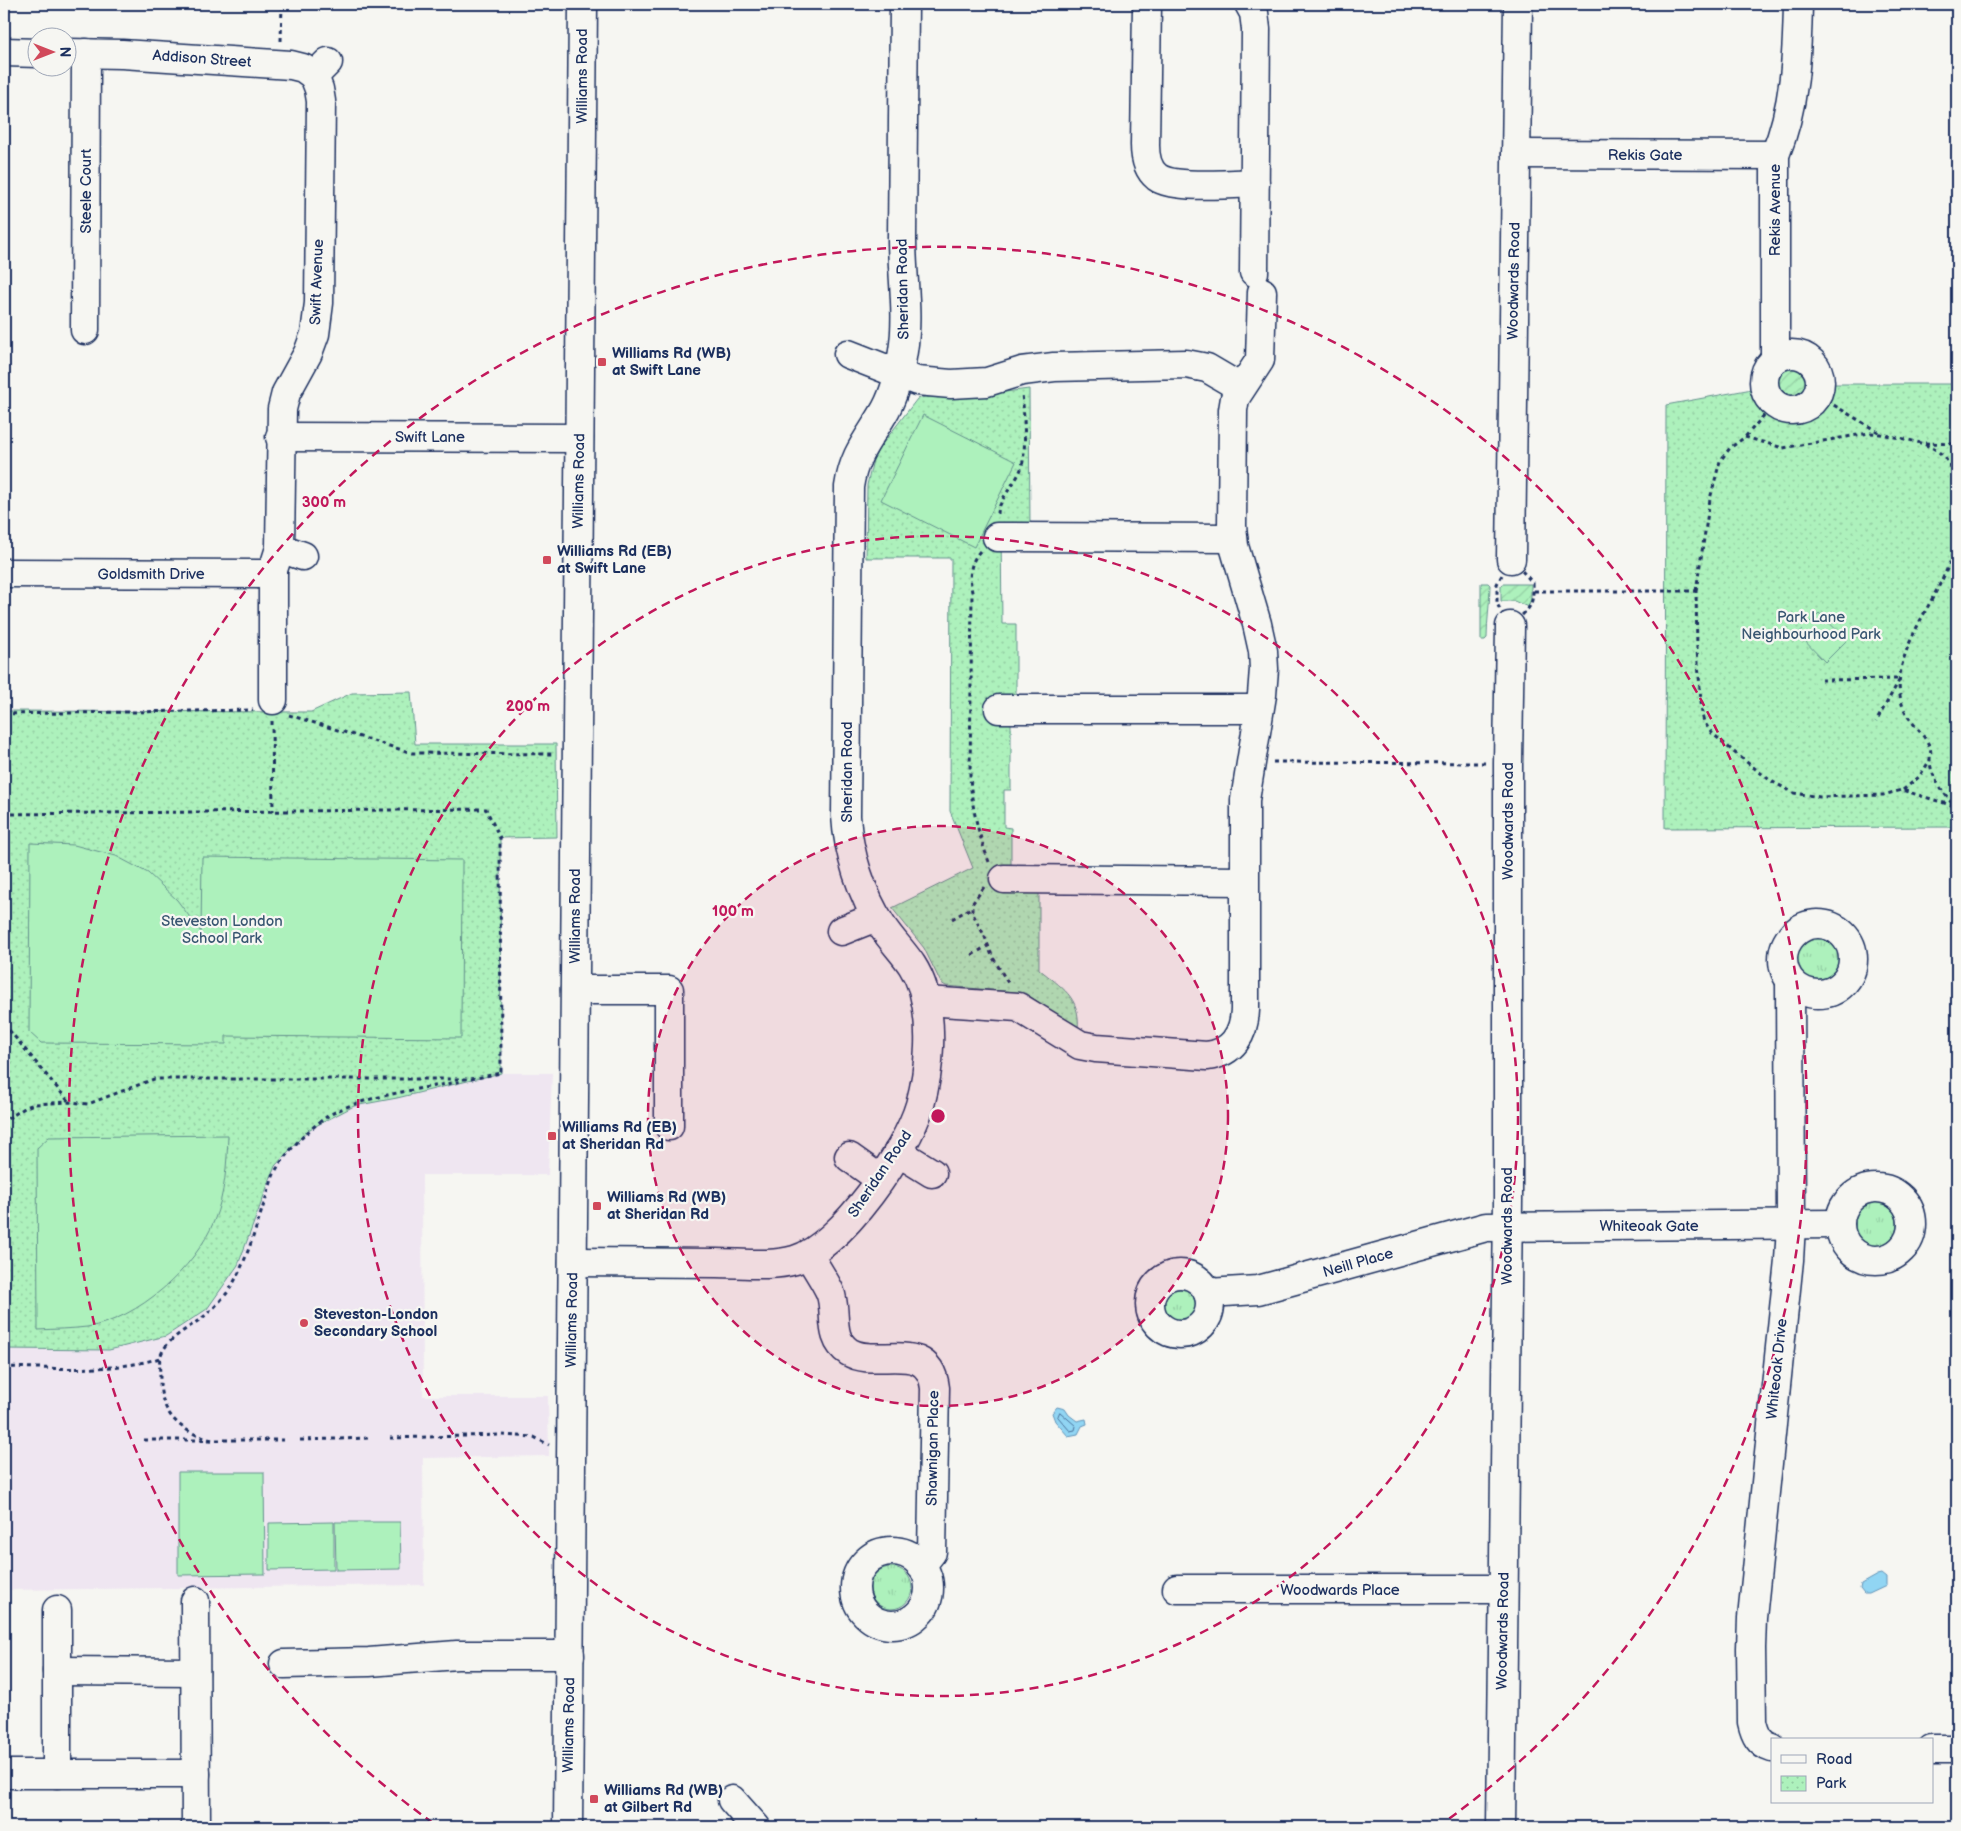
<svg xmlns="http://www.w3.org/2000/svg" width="1961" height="1831" font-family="'Balsamiq Sans',sans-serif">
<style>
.built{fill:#efe6f1}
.grass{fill:url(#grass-tufts);stroke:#64908d}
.park{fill:url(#park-dots);stroke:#64908d}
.garden{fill:url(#garden-furrows);stroke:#64908d}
.pitch{fill:#adf1bc;stroke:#64908d}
.water{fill:#91d5f3;stroke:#6293b7}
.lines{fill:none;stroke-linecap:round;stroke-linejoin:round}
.shore{stroke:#4a719a;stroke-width:1}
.minor-casing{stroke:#1b2f5e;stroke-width:31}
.path{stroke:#1b2f5e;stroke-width:3;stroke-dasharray:4 4;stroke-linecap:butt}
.minor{stroke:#f6f6f2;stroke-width:28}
.ring{fill:none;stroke:#c2185b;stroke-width:2.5;stroke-dasharray:9 6}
.poi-dot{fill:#d1495b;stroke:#f6f6f2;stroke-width:2}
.labels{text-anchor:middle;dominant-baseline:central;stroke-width:4.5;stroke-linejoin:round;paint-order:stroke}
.street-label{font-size:15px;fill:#1b2f5e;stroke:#f6f6f2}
.poi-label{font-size:15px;font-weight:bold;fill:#1b2f5e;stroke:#f6f6f2;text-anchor:start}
.park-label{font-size:15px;fill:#385671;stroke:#f6f6f2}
.centre{fill:#c2185b;stroke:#f6f6f2;stroke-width:2.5}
.ring-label{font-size:15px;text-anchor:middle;font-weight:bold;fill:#c2185b;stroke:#f6f6f2;stroke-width:4.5;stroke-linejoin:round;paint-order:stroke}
</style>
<defs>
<pattern id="grass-tufts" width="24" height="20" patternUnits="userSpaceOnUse" patternTransform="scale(1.25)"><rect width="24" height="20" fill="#adf1bc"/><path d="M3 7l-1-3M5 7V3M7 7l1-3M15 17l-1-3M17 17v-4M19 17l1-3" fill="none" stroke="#94cfa4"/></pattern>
<pattern id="park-dots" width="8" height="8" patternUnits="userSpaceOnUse" patternTransform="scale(1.25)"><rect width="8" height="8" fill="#adf1bc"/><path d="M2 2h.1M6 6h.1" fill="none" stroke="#94cfa4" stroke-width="1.8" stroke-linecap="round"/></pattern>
<pattern id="garden-furrows" width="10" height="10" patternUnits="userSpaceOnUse" patternTransform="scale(1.25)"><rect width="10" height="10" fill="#adf1bc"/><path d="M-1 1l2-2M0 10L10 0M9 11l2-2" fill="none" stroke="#94cfa4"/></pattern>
</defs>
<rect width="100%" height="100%" fill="#f6f6f2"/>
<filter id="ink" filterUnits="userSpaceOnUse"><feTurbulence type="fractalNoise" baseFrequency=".02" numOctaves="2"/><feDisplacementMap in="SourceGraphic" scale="10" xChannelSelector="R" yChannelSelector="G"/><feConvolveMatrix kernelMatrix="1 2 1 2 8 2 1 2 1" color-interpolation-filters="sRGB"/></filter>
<g filter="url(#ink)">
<path class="built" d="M501 1073H552L548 1175H422L423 1396H548L549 1456 423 1458 424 1585 4 1590V1349L109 1350 238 1265 275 1166 308 1130 353 1106 397 1098Z"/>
<g class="grass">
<circle cx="1818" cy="959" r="21"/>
<circle cx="1875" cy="1224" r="22"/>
<circle cx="1180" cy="1305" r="16"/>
<circle cx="891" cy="1588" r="21"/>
</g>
<g class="park">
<path d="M1834 384H1957V827L1665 828 1666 405 1752 389C1763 439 1831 433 1834 384Z"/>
<path d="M1029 389 1030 530 1001 531 1002 624H1016V698L1011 720V790H1004V827L1011 828V869L1039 889V969C1061 987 1081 997 1078 1029L1025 993 946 986 941 983 924 948 892 908 973 868 950 811 951 558H866L867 485 873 460 880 447 917 399 925 397 973 396Z"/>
<path d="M411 692 415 744H556L557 837 500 838 501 1073 397 1098 354 1106 308 1130 275 1166 238 1265 207 1309 166 1336 109 1350 4 1349V711L311 712 352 693Z"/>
</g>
<g class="garden">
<circle cx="1792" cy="382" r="17"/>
<path d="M1481 583H1488L1490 585C1490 604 1487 619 1487 638L1485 640H1481Z"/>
<path d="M1503 584H1531V599L1528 607 1514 601H1501V586Z"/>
</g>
<g class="pitch">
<path d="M923 415 1016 462 974 547 881 500Z"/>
<path d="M1819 613 1847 640 1825 662 1798 634Z"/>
<path d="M30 843 74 845 116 856 148 873 177 900 201 932 202 857 462 860 461 1038 226 1036V1044L41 1043 29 1032Z"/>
<path d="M228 1135C227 1164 225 1194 214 1221 196 1267 138 1320 87 1327 71 1329 54 1329 38 1330L37 1148 49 1137Z"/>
<path d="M178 1472H264L265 1574 178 1575Z"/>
<path d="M334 1522V1569L269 1570V1523Z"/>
<path d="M335 1522H400L401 1569 336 1570Z"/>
</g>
<g class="water">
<path d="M1057 1407 1065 1409 1069 1415 1077 1421 1086 1419 1087 1424 1082 1426 1078 1434 1068 1436 1055 1421 1052 1413Z"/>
<path d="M1877 1575 1881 1574 1886 1578V1586L1869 1594H1864L1860 1589 1861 1584Z"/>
</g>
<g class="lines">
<path class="shore" d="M1060 1412 1076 1426 1075 1430 1070 1431 1058 1417Z"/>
<defs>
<g id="minor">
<path d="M1147 4 1145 145C1145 156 1147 169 1157 177 1173 189 1233 184 1255 183"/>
<path d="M1249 4 1254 13 1256 29 1254 272"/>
<path d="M4 52 38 53"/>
<path d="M68 53 122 54 291 65 303 68 314 76 328 62"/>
<path d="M1516 154 1775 155"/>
<path d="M85 330 86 53"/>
<circle cx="1792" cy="382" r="28"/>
<path d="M848 354 917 381 951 384 987 382 1022 371 1054 367 1186 364 1207 368 1241 388"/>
<path d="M1775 359V155C1795 107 1797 55 1798 4"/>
<path d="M280 437 579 438"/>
<path d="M997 537 1233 538"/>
<path d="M303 556 280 548 282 409 286 393 308 353 315 334 319 303 321 101 319 89 314 76"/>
<path d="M1511 559 1518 4"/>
<path d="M4 573 264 574 273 570 280 548"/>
<path d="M273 700V570"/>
<path d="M999 709H1259"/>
<path d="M1004 879 1244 881"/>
<circle cx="1818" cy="959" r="35"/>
<path d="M841 931 876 917"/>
<path d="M575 990H669V1126"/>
<path d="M926 1001 1018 1007 1080 1045 1096 1048 1207 1056C1233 1053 1244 1034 1245 1010V800L1262 695 1264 669 1263 651 1257 624 1234 546 1232 526 1233 410 1235 398 1260 360 1262 292"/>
<path d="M898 1152 932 1173"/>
<path d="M849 1157 880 1179"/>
<circle cx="1876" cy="1224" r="36"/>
<path d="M809 1255C815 1267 824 1279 830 1292 838 1311 827 1338 849 1352 876 1369 929 1337 935 1388L932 1552 921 1566"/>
<path d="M573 1262C621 1262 669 1263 716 1263 742 1263 771 1267 795 1260 842 1246 907 1150 920 1105 930 1068 933 1026 923 989 914 960 898 950 882 926 862 896 848 852 846 816L849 487C854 452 870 438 886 409 895 392 900 371 903 351 909 314 902 276 902 238 902 160 903 82 904 4"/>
<circle cx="1180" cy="1304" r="30"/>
<path d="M1208 1293 1258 1290 1273 1286 1486 1227 1840 1224"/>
<circle cx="892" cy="1588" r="37"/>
<path d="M1177 1589H1503"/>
<path d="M195 1601 196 1827"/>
<path d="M57 1610V1774"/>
<path d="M284 1664 369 1662 457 1655H570"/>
<path d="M57 1671 195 1672"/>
<path d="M1772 1748C1759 1744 1755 1735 1752 1722L1751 1648 1752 1618 1789 1260 1791 1225 1790 981"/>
<path d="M1932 1749H1957"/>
<path d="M4 1774H196"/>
<path d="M732 1800 756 1827"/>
<path d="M568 1827 583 4"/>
<path d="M1501 1827 1508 1201V763L1510 626"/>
</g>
</defs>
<use href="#minor" class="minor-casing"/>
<g class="path">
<path d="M281 41 282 4"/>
<path d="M1827 401 1880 433"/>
<path d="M1745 437 1783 448 1869 433C1880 433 1889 436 1900 438 1932 445 1947 449 1957 484"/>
<path d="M1925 443 1957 444"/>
<path d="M998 514C998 500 1016 483 1021 469 1027 453 1024 412 1022 394"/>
<path d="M980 551C969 564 969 576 972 592L970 774C971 805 978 833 989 862"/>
<path d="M1511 559 1533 583C1534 609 1528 609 1510 626L1497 604V584Z"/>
<path d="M1534 591H1696L1697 650 1702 714 1704 722 1712 733 1735 753 1771 781 1794 793 1820 797 1883 795 1902 790 1954 806C1945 794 1930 777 1930 760 1930 754 1932 751 1929 745 1921 730 1907 720 1902 704 1888 660 1931 608 1947 569 1953 557 1956 542 1957 529"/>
<path d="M1696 591 1710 499 1720 461 1730 448 1745 437 1767 412"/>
<path d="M1821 680 1900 679 1876 722"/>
<path d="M4 714 253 710"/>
<path d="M289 715 412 753 554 754"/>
<path d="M272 721 273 811"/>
<path d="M1273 762 1487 763"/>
<path d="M1903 790 1919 777 1930 760"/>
<path d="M4 814 486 809 500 838 501 1073 471 1079H154L88 1104 70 1102 34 1104 26 1107 4 1121"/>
<path d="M984 887 972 904V912L985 937 992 956 1008 983"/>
<path d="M952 919 971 908"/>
<path d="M972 955 989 945"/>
<path d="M4 1024 69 1102"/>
<path d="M4 1367C56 1368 110 1373 160 1358"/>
<path d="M390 1438 501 1435 534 1437 549 1445"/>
<path d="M144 1440H284"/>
<path d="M212 1440C179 1432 159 1412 160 1377 160 1371 159 1363 160 1358 165 1337 195 1326 209 1312 215 1307 222 1299 227 1293 246 1266 256 1226 267 1195 270 1187 272 1177 276 1170 288 1150 307 1131 325 1118 354 1097 426 1088 463 1081"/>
<path d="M300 1440 372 1438"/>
</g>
<use href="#minor" class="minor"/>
</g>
</g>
<circle cx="938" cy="1116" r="290" fill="#c2185b" fill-opacity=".12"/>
<g class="ring">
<circle cx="938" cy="1116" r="290"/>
<circle cx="938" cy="1116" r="580"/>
<path d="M433 1823A869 869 0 1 1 1443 1823"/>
</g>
<g class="poi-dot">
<rect x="597" y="357" width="10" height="10" rx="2.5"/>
<rect x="542" y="555" width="10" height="10" rx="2.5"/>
<rect x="547" y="1131" width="10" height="10" rx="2.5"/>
<rect x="592" y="1201" width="10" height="10" rx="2.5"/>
<circle cx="304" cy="1323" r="5"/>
<rect x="589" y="1794" width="10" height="10" rx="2.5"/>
</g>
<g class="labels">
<g class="street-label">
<text transform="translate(202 59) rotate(4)">Addison Street</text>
<text transform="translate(582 76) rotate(-90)">Williams Road</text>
<text x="1645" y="155">Rekis Gate</text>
<text transform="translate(86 191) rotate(-90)">Steele Court</text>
<text transform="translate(1775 210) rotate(-90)">Rekis Avenue</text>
<text transform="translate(1514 281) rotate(-89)">Woodwards Road</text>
<text transform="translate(317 282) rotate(-88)">Swift Avenue</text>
<text transform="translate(903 289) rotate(-91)">Sheridan Road</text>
<text x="430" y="437">Swift Lane</text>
<text transform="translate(579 481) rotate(-89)">Williams Road</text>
<text x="151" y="574">Goldsmith Drive</text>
<text transform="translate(847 772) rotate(-90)">Sheridan Road</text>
<text transform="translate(1508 821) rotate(-90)">Woodwards Road</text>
<text transform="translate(575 916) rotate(-90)">Williams Road</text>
<text transform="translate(880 1174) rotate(-56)">Sheridan Road</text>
<text transform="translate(1507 1226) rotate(-90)">Woodwards Road</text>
<text x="1649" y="1226">Whiteoak Gate</text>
<text transform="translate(1358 1263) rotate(-16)">Neill Place</text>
<text transform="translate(572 1320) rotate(-89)">Williams Road</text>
<text transform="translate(1777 1369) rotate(-84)">Whiteoak Drive</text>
<text transform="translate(933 1448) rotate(-89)">Shawnigan Place</text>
<text x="1340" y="1590">Woodwards Place</text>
<text transform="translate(1503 1631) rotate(-89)">Woodwards Road</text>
<text transform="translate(569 1725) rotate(-89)">Williams Road</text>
</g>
<g class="poi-label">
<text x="612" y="353">Williams Rd (WB)<tspan x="612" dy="17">at Swift Lane</tspan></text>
<text x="557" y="551">Williams Rd (EB)<tspan x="557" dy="17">at Swift Lane</tspan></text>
<text x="562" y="1127">Williams Rd (EB)<tspan x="562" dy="17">at Sheridan Rd</tspan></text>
<text x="607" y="1197">Williams Rd (WB)<tspan x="607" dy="17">at Sheridan Rd</tspan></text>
<text x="314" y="1314">Steveston-London<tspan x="314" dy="17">Secondary School</tspan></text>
<text x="604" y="1790">Williams Rd (WB)<tspan x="604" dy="17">at Gilbert Rd</tspan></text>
</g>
<g class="park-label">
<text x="1811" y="617">Park Lane<tspan x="1811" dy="17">Neighbourhood Park</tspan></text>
<text x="222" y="921">Steveston London<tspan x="222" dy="17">School Park</tspan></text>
</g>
</g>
<circle cx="938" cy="1116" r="8" class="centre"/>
<g class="ring-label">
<text x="324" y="507">300 m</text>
<text x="528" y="711">200 m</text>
<text x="733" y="916">100 m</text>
</g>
<rect width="1961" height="1831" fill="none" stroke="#f6f6f2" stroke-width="20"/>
<rect x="10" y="10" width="1941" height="1811" fill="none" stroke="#1b2f5e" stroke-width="2" filter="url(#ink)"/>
<rect x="1771" y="1738" width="162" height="65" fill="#f6f6f2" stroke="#9ea6b7"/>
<rect x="1781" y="1755" width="25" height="8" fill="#f6f6f2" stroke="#9ea6b7"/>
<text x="1816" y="1764" font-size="15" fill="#1b2f5e">Road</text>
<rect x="1781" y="1776" width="25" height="15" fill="url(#park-dots)" stroke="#9ea6b7"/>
<text x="1816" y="1788" font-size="15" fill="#1b2f5e">Park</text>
<g transform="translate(52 52) rotate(90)"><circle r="24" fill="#f6f6f2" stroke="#9ea6b7"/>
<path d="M0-4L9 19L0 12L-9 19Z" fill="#d1495b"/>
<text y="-8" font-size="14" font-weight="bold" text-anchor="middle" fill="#1b2f5e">N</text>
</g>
</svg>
